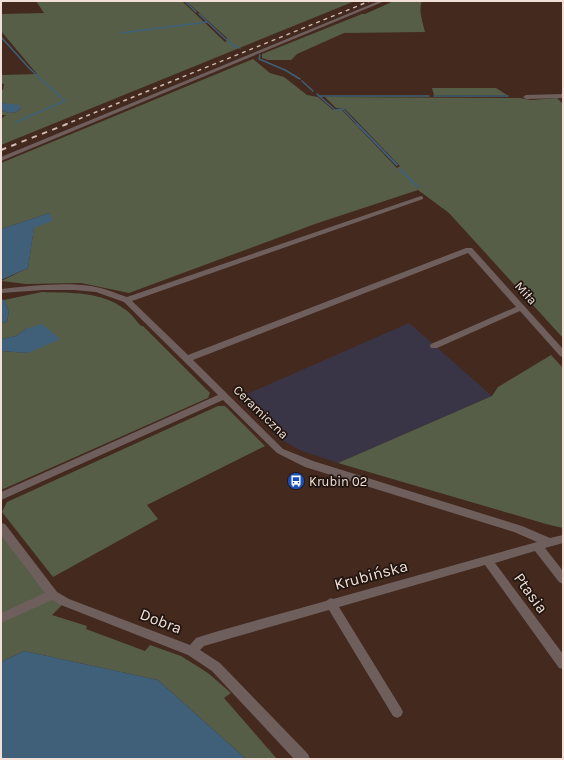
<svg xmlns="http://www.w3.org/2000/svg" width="564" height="760" font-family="Karla,sans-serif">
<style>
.industrial{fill:#3a3546}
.green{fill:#565e48}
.water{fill:#3f6078}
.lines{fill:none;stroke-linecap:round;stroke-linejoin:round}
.stream-far1{stroke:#3f6078;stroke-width:1.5}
.stream{stroke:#3f6078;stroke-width:2}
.street{fill:#6e5f5d;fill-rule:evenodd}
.rail-far1{stroke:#cebab3;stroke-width:1.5;stroke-dasharray:4 4;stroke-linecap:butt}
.rail{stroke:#cebab3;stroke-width:2;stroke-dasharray:5.5 5.5;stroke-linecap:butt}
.labels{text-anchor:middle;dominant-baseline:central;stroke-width:3.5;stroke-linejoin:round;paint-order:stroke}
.street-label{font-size:13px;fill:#f1dfd8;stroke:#211510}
.poi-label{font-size:13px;fill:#f1dfd8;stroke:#211510;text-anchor:start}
.near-street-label{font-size:16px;fill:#f1dfd8;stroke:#211510}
</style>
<rect width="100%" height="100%" fill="#44291e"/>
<path class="industrial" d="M409 323 492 396 338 463 302 451 280 439 238 398Z"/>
<g class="green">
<path d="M36 1H182L225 42 227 41V38L186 1H355L1 145V119L6 115H1V110L9 113 17 112 21 108 1 103V90H3L4 84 1 83V75L37 74 1 31V14L44 13Z"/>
<path d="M394 1H422C418 10 423 23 425 32L344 33 297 54 291 60H268L262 58V54L362 14H365Z"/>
<path d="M253 59 270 73 284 77 307 95 318 97 333 110H342L397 168 400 166 345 109 336 108 325 97 520 98 531 100 557 98 563 104V338L449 213 418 190 315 224 129 293 81 283 26 284 1 281 28 268 34 227 50 213 1 229V163Z"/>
<path d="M432 88H496L507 95H434Z"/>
<path d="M42 292C71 293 101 291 126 310 132 314 136 321 141 326H143L210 393 208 398 1 490V351L28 353 26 329 16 336 1 339V323L7 322 9 311 4 300Z"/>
<path d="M551 355 563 368V528L546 524 338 463 492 396 498 387Z"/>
<path d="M218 406H225L265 446 147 505 158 519 53 577 2 512 7 502Z"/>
<path d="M1 527 65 602 52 615 87 626 86 629 145 651 150 645 181 656 208 673 231 693 224 698 277 759H246L158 680 24 651 1 662Z"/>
</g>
<g class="water">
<path d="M1 103 20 105 21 108 17 112 9 113 1 110Z"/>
<path d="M50 213 52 221 34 228 28 268 1 280V229Z"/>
<path d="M1 299 4 300 9 311 7 322 1 323Z"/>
<path d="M42 324 60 339 28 353 1 351V339L16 336 26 329Z"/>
<path d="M24 651 158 680 246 759H1V662Z"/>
</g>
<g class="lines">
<g class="stream-far1">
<path d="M185 1 196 12"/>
<path d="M199 14 232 45 240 48"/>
<path d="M121 33 207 22"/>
<path d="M1 37 30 69 65 101 16 122"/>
<path d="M260 55 259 59 285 70 300 79"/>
<path d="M302 81 313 91"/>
<path d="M317 94 335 110 343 109 358 125"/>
<path d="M319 96H429"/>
<path d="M434 96H508"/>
</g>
<g class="stream">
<path d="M357 124 397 165"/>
<path d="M400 169 418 187"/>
</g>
<g class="street">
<path d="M379 1H385L1 161V157Z"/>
<path d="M563 94V98L526 99 523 97 526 95Z"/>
<path d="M421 196 423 197V199L132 301 188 355 466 248H472L563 349V357L560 356 520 311 437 348H431L430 346 431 344 516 307 468 253 193 360 283 449 313 461 522 526 550 538 563 535V543L545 548 563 571V584L559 582 535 551 495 563 563 654V669L559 668 485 565 339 607 401 708 403 712 401 716 397 718 393 716 329 610 204 646 200 650 220 663 308 754 310 759H294L212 671 188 655 61 605 52 600 1 623V613L45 593 1 535V523L5 524 57 592 69 599 190 645 196 638 215 632 326 601 331 598 333 599 537 542 514 532 305 467 277 453 223 400 1 500V492L218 395 124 302 96 292 74 290H43L1 293V289C31 286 62 282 91 286 104 288 115 293 127 297Z"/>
</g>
<path class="rail-far1" d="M64 125 370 1"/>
<path class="rail" d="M1 150 67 124"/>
</g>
<defs>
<symbol id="bus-disc" viewBox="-11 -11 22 22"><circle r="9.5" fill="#1a4fb4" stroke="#211510"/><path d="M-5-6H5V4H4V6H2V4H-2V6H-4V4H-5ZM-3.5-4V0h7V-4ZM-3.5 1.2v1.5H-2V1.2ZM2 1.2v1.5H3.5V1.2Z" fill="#fff"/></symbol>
</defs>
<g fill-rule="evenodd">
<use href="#bus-disc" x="286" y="471" width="20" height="20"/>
</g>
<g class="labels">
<g class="street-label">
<text transform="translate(526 293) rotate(48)">Miła</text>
<text transform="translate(261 412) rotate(44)">Ceramiczna</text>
</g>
<g class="poi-label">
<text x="309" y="481">Krubin 02</text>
</g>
<g class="near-street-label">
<text transform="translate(371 575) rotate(-15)">Krubińska</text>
<text transform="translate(531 593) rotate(54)">Ptasia</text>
<text transform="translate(161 621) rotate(21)">Dobra</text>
</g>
</g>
<rect width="564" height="760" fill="none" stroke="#f1dfd8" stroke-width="4"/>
</svg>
